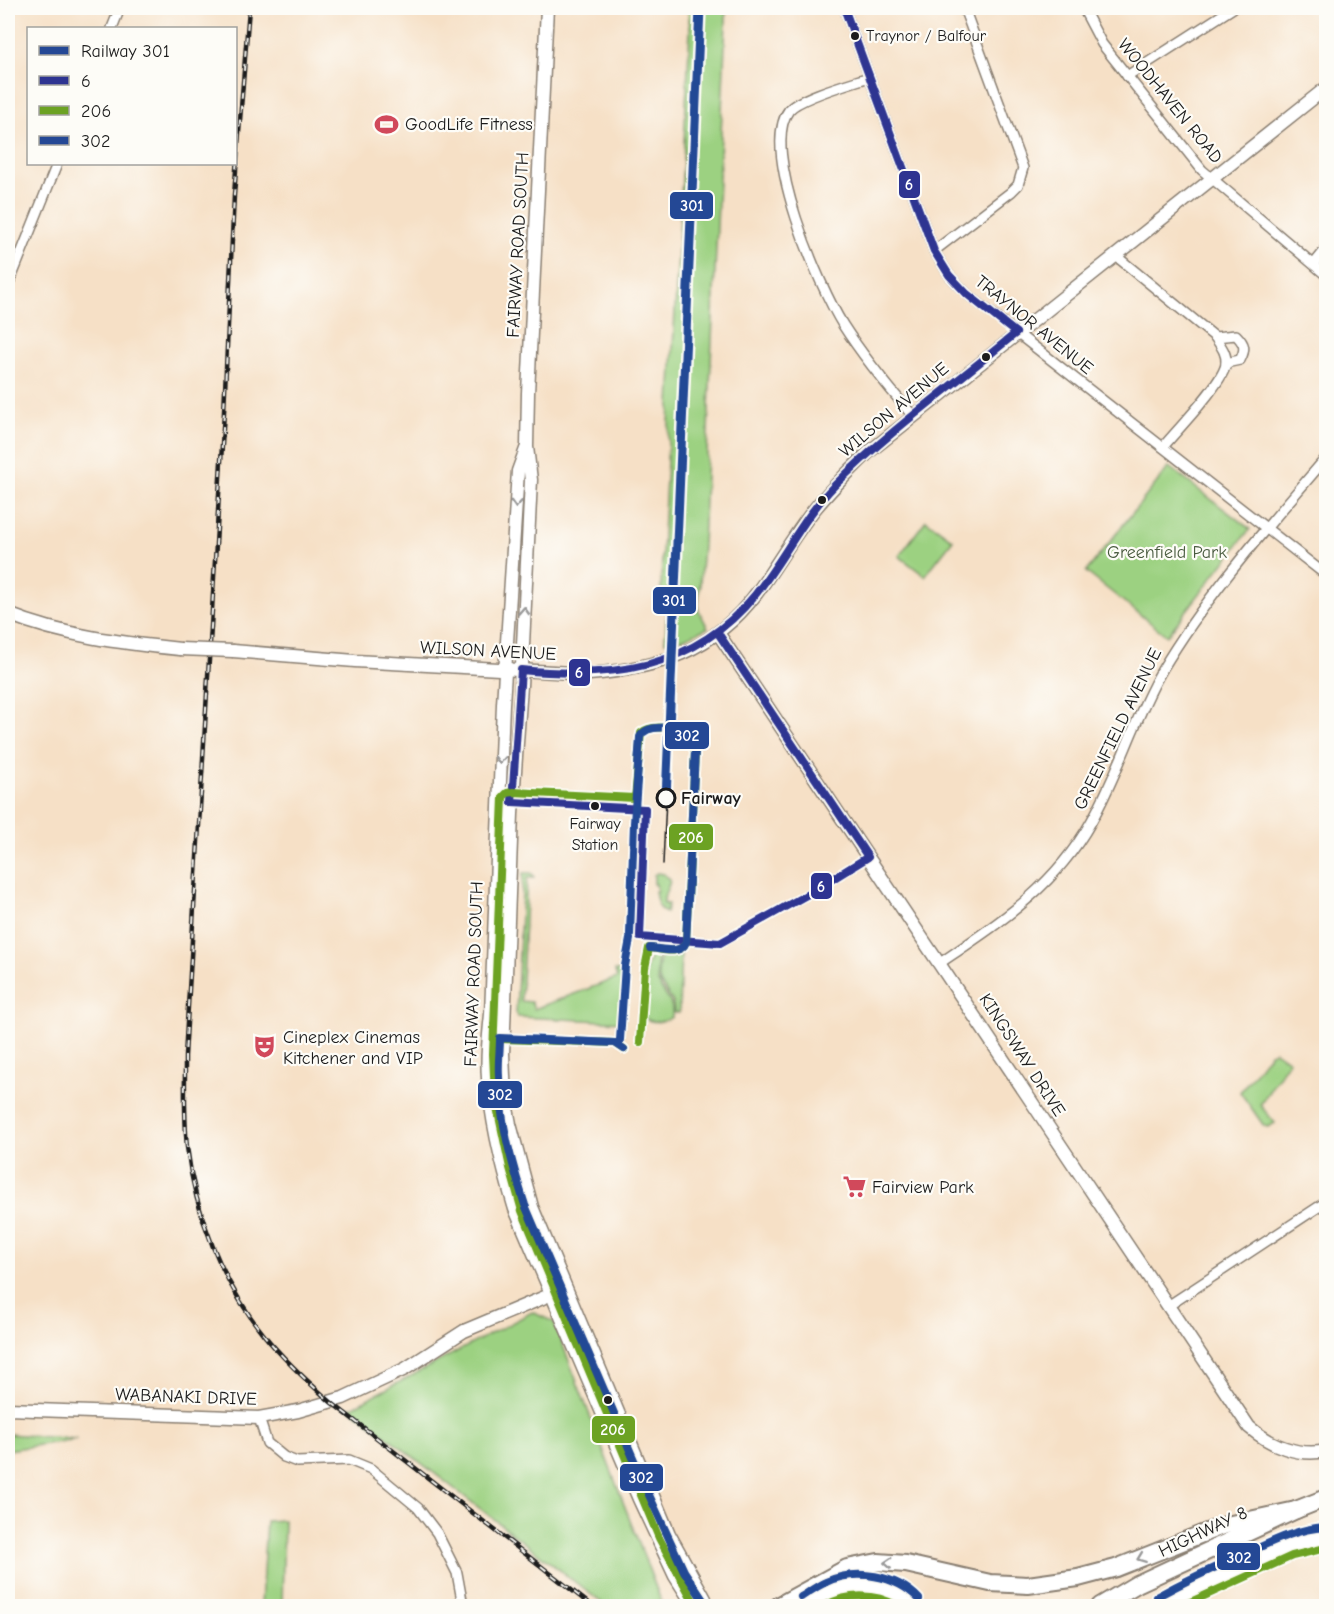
<svg xmlns="http://www.w3.org/2000/svg" width="1334" height="1614" font-family="'Comic Neue',sans-serif">
<style>
.green{fill:#9cd181;stroke:#5c764e;stroke-width:1.5}
.lines{fill:none;stroke-linecap:round;stroke-linejoin:round}
.street-casing{stroke:#897e71;stroke-width:12}
.secondary-casing{stroke:#897e71;stroke-width:15}
.highway-casing{stroke:#897e71;stroke-width:20}
.street{stroke:#fff;stroke-width:9}
.secondary{stroke:#fff;stroke-width:12}
.highway{stroke:#fff;stroke-width:16}
.tram{stroke:#1c1c1c;stroke-width:1.5}
.rail-casing{stroke:#1c1c1c;stroke-width:4.5}
.rail{stroke:#fdfcf7;stroke-width:2;stroke-dasharray:7;stroke-linecap:butt}
.secondary-bridge-casing{stroke:#897e71;stroke-width:15;stroke-linecap:butt}
.secondary-bridge{stroke:#fff;stroke-width:12}
.bus-1-casing{stroke:#fdfcf7;stroke-width:12}
.bus-2-casing{stroke:#fdfcf7;stroke-width:12}
.bus-3-casing{stroke:#fdfcf7;stroke-width:12}
.bus-1{stroke:#2e3491;stroke-width:8}
.bus-2{stroke:#6ca223;stroke-width:8}
.bus-3{stroke:#244895;stroke-width:8}
.rail-1-casing{stroke:#fdfcf7;stroke-width:14}
.rail-1{stroke:#244895;stroke-width:9}
.oneway{stroke:#999}
.bus-dot{fill:#1c1c1c;stroke:#fdfcf7;stroke-width:2}
.stop-dot{fill:#fdfcf7;stroke:#1c1c1c;stroke-width:3}
.labels{text-anchor:middle;dominant-baseline:central;stroke-width:4.5;stroke-linejoin:round;paint-order:stroke}
.bus-label{font-size:16px;fill:#1c1c1c;stroke:#fdfcf7;text-anchor:start}
.street-label{font-size:18px;fill:#1c1c1c;stroke:#fdfcf7}
.poi-label{font-size:18px;fill:#1c1c1c;stroke:#fdfcf7;text-anchor:start}
.park-label{font-size:18px;fill:#495b3f;stroke:#fdfcf7}
.stop-label{font-size:18px;font-weight:bold;fill:#1c1c1c;stroke:#fdfcf7;text-anchor:start}
.line-badge{stroke:#fdfcf7;stroke-width:2}
.badge-label{font-size:16px;text-anchor:middle;font-weight:bold;fill:#fff}
</style>
<rect width="100%" height="100%" fill="#fdfcf7"/>
<filter id="ink" filterUnits="userSpaceOnUse"><feTurbulence type="fractalNoise" baseFrequency=".0167" numOctaves="2"/><feDisplacementMap in="SourceGraphic" scale="12" xChannelSelector="R" yChannelSelector="G"/><feConvolveMatrix kernelMatrix="1 2 1 2 8 2 1 2 1" color-interpolation-filters="sRGB"/></filter>
<filter id="wash" filterUnits="userSpaceOnUse"><feTurbulence type="fractalNoise" baseFrequency=".008" numOctaves="4" result="noise"/><feDisplacementMap in="SourceGraphic" scale="24" xChannelSelector="R" yChannelSelector="G"/><feGaussianBlur stdDeviation="1.35" result="paint"/><feColorMatrix in="noise" values="0 0 0 0 0 0 0 0 0 0 0 0 0 0 0 0 0 1.4 0 .05"/><feComposite in="paint" operator="in"/></filter>
<g filter="url(#wash)">
<rect width="100%" height="100%" fill="#f6e0c6"/>
<g class="green">
<path d="M688 8H726V21L703 545 698 609 708 628 682 639 665 642 668 593 661 592 662 554 690 30Z"/>
<path d="M1169 467 1250 529 1167 636 1086 572Z"/>
<path d="M926 520 953 540 925 576 899 556Z"/>
<path d="M523 873H531L534 876V878H527L521 1001 531 1002 534 1009 617 978 615 971 622 970 627 976 624 1022 518 1017 516 1014Z"/>
<path d="M657 873 663 874 670 879C670 888 663 891 664 904H668L666 913C658 910 656 900 655 891H657L656 884H654V875Z"/>
<path d="M656 947 681 948 679 1013H674L673 1002 660 983 658 973 660 958Z"/>
<path d="M653 950C661 960 655 970 658 982 664 998 674 998 672 1017 662 1024 652 1022 642 1018L644 974Z"/>
<path d="M1275 1051 1289 1061 1260 1105 1275 1123 1268 1127 1264 1126 1240 1092 1270 1053Z"/>
<path d="M532 1312 554 1322 663 1606H606L350 1408Z"/>
<path d="M8 1434 77 1439 8 1450Z"/>
<path d="M284 1520 282 1606H261L266 1521Z"/>
</g>
</g>
<g filter="url(#ink)">
<g class="lines">
<defs>
<g id="street">
<path d="M844 8 934 251 949 275 967 294 1326 575"/>
<path d="M1083 8 1102 44 1202 170 1326 275"/>
<path d="M112 28 120 8"/>
<path d="M1127 76 1233 8"/>
<path d="M869 77C851 83 800 97 789 110 759 149 820 288 843 325 864 358 888 387 913 416"/>
<path d="M934 251 1011 192 1018 185 1023 168 964 8"/>
<path d="M1116 256 1215 337C1220 345 1227 353 1226 363 1225 381 1176 431 1163 447"/>
<path d="M1314 264 1326 249"/>
<path d="M8 286 57 164"/>
<path d="M1215 337 1236 335C1245 344 1246 349 1240 360L1226 363"/>
<path d="M940 963C1000 922 1054 888 1091 822 1119 773 1134 718 1162 670 1208 593 1269 525 1326 458"/>
<path d="M1168 1306 1326 1202"/>
<path d="M259 1418 267 1443 284 1457 297 1462 349 1460 371 1469 418 1508 437 1533 457 1573 463 1606"/>
</g>
<g id="secondary">
<path d="M547 8 528 393 527 447 531 480 521 686 512 814 503 1054 505 1098 510 1124 532 1207 669 1534 705 1599 707 1606"/>
<path d="M526 449 518 471 503 704 491 1014C489 1035 486 1056 488 1078 491 1122 502 1166 515 1209L639 1499 675 1576 694 1606"/>
<path d="M8 614C63 636 122 643 180 649"/>
<path d="M718 633 1249 1427C1270 1445 1298 1457 1326 1451"/>
<path d="M233 651 355 661 589 674C657 669 714 650 756 594 776 567 792 538 813 511 830 490 849 471 869 452L1326 88"/>
<path d="M8 1409 259 1418 298 1411 343 1398 405 1369 464 1331 552 1294"/>
</g>
<g id="highway">
<path d="M778 1606 847 1568 878 1562 906 1564 990 1583 1028 1585 1078 1578 1116 1568 1222 1526 1296 1510"/>
<path d="M806 1606C814 1602 822 1595 831 1591 854 1581 896 1585 912 1606"/>
<path d="M1100 1606 1137 1584 1296 1510 1326 1498"/>
<path d="M1161 1606C1213 1576 1270 1554 1326 1534"/>
</g>
</defs>
<use href="#street" class="street-casing"/>
<use href="#secondary" class="secondary-casing"/>
<use href="#highway" class="highway-casing"/>
<use href="#street" class="street"/>
<use href="#secondary" class="secondary"/>
<use href="#highway" class="highway"/>
<path class="tram" d="M663 864 666 798"/>
<defs>
<path id="rail" d="M249 8 234 195 224 412 185 1056C185 1086 184 1117 187 1147 195 1213 222 1283 264 1335 284 1360 308 1382 332 1403L592 1606"/>
</defs>
<use href="#rail" class="rail-casing"/>
<use href="#rail" class="rail"/>
<defs>
<path id="secondary-bridge" d="M180 649 233 651"/>
</defs>
<use href="#secondary-bridge" class="secondary-bridge-casing"/>
<use href="#secondary-bridge" class="secondary-bridge"/>
<defs>
<g id="bus-1">
<path d="M844 8 934 251 949 275 967 294 1016 333"/>
<path d="M512 802 521 670C612 679 694 670 755 595 784 559 803 517 835 485 891 429 956 383 1016 333"/>
<path d="M512 802 645 809"/>
<path d="M645 809 640 937 720 943 810 893 868 857 718 633"/>
</g>
<g id="bus-2">
<path d="M499 1039 615 1043 624 1049"/>
<path d="M640 1042 645 968 649 948C661 949 680 956 686 942L695 752 689 736C678 728 652 723 641 733L635 798 513 792 507 793 503 797 493 1054 495 1098 510 1168 522 1211 659 1538 696 1606"/>
<path d="M825 1606C847 1593 875 1593 897 1606"/>
<path d="M1182 1606 1292 1556 1326 1548"/>
</g>
<g id="bus-3">
<path d="M630 934 634 823 640 737C646 724 674 726 685 734 692 739 694 744 695 751L686 942C681 955 663 949 650 948"/>
<path d="M620 1040 625 966 630 939"/>
<path d="M624 1049 615 1043 500 1038C500 1051 498 1063 499 1076 499 1119 512 1164 525 1205L649 1495 684 1571 703 1600"/>
<path d="M801 1597C809 1592 817 1586 826 1582 856 1568 896 1575 919 1599"/>
<path d="M1156 1597C1185 1581 1215 1567 1245 1554 1271 1542 1296 1529 1325 1527"/>
</g>
</defs>
<use href="#bus-1" class="bus-1-casing"/>
<use href="#bus-2" class="bus-2-casing"/>
<use href="#bus-3" class="bus-3-casing"/>
<use href="#bus-1" class="bus-1"/>
<use href="#bus-2" class="bus-2"/>
<use href="#bus-3" class="bus-3"/>
<defs>
<path id="rail-1" d="M666 798 700 8"/>
</defs>
<use href="#rail-1" class="rail-1-casing"/>
<use href="#rail-1" class="rail-1"/>
</g>
<defs><path id="oneway-chevron" d="M-2-3.5L2.5 0L-2 3.5" fill="none" stroke-width="1.6" stroke-linecap="round" stroke-linejoin="round" transform="scale(1.5)"/></defs>
<g class="oneway">
<use href="#oneway-chevron" transform="translate(516 504) rotate(93)"/>
<use href="#oneway-chevron" transform="translate(524 611) rotate(-87)"/>
<use href="#oneway-chevron" transform="translate(500 760) rotate(93)"/>
<use href="#oneway-chevron" transform="translate(1141 1558) rotate(159)"/>
<use href="#oneway-chevron" transform="translate(888 1563) rotate(-177)"/>
</g>
</g>
<defs>
<symbol id="stadium-bare" viewBox="-9 -9 18 18"><path d="M0-5a6.5 5 0 1 0 0 10a6.5 5 0 1 0 0-10ZM-3.5-1.8h7v3.6h-7Z" fill="#d1495b" stroke="#fdfcf7" stroke-width="2.5" paint-order="stroke"/></symbol>
<symbol id="theatre-bare" viewBox="-9 -9 18 18"><path d="M-5-5.5Q0-4 5-5.5V0Q5 5 0 6Q-5 5-5 0ZM-3.3-2.5H-1v1.5H-3.3ZM1-2.5H3.3v1.5H1ZM-2.8 1Q0 5.5 2.8 1Z" fill="#d1495b" stroke="#fdfcf7" stroke-width="2.5" paint-order="stroke"/></symbol>
<symbol id="supermarket-bare" viewBox="-9 -9 18 18"><path d="M-6-5.5h2.5l.6 2H6L4.5 2H-2.5L-4.4-4H-6ZM-1.5 3.2a1.3 1.3 0 1 0 .1 0ZM3 3.2a1.3 1.3 0 1 0 .1 0Z" fill="#d1495b" stroke="#fdfcf7" stroke-width="2.5" paint-order="stroke"/></symbol>
</defs>
<g fill-rule="evenodd">
<use href="#stadium-bare" x="370" y="108" width="33" height="33"/>
<use href="#theatre-bare" x="248" y="1030" width="33" height="33"/>
<use href="#supermarket-bare" x="838" y="1170" width="33" height="33"/>
</g>
<g class="bus-dot">
<circle cx="855" cy="36" r="5"/>
<circle cx="986" cy="357" r="5"/>
<circle cx="822" cy="500" r="5"/>
<circle cx="595" cy="806" r="5"/>
<circle cx="608" cy="1400" r="5"/>
</g>
<circle class="stop-dot" cx="666" cy="798" r="9"/>
<g class="labels">
<g class="bus-label">
<text x="866" y="36">Traynor / Balfour</text>
<text x="595" y="824" text-anchor="middle">Fairway<tspan x="595" dy="21">Station</tspan></text>
</g>
<g class="street-label">
<text transform="translate(1170 101) rotate(51)">WOODHAVEN ROAD</text>
<text transform="translate(518 245) rotate(-87)">FAIRWAY ROAD SOUTH</text>
<text transform="translate(1034 325) rotate(39)">TRAYNOR AVENUE</text>
<text transform="translate(894 410) rotate(-40)">WILSON AVENUE</text>
<text transform="translate(488 651) rotate(3)">WILSON AVENUE</text>
<text transform="translate(1118 729) rotate(-64)">GREENFIELD AVENUE</text>
<text transform="translate(474 974) rotate(-88)">FAIRWAY ROAD SOUTH</text>
<text transform="translate(1022 1055) rotate(57)">KINGSWAY DRIVE</text>
<text transform="translate(186 1397) rotate(2)">WABANAKI DRIVE</text>
<text transform="translate(1203 1532) rotate(-25)">HIGHWAY 8</text>
</g>
<g class="poi-label">
<text x="405" y="124">GoodLife Fitness</text>
<text x="283" y="1037">Cineplex Cinemas<tspan x="283" dy="21">Kitchener and VIP</tspan></text>
<text x="872" y="1187">Fairview Park</text>
</g>
<g class="park-label">
<text x="1167" y="552">Greenfield Park</text>
</g>
<g class="stop-label">
<text x="681" y="798">Fairway</text>
</g>
</g>
<g class="line-badge">
<rect x="898" y="170" width="23" height="29" rx="6" fill="#2e3491"/>
<rect x="669" y="191" width="45" height="29" rx="6" fill="#244895"/>
<rect x="652" y="586" width="45" height="29" rx="6" fill="#244895"/>
<rect x="568" y="658" width="23" height="29" rx="6" fill="#2e3491"/>
<rect x="664" y="721" width="46" height="29" rx="6" fill="#244895"/>
<rect x="668" y="823" width="46" height="28" rx="6" fill="#6ca223"/>
<rect x="810" y="872" width="23" height="28" rx="6" fill="#2e3491"/>
<rect x="477" y="1080" width="46" height="29" rx="6" fill="#244895"/>
<rect x="591" y="1415" width="45" height="29" rx="6" fill="#6ca223"/>
<rect x="619" y="1463" width="45" height="29" rx="6" fill="#244895"/>
<rect x="1216" y="1542" width="45" height="29" rx="6" fill="#244895"/>
</g>
<g class="badge-label">
<text x="909" y="190">6</text>
<text x="692" y="211">301</text>
<text x="674" y="606">301</text>
<text x="579" y="678">6</text>
<text x="687" y="741">302</text>
<text x="691" y="843">206</text>
<text x="821" y="892">6</text>
<text x="500" y="1100">302</text>
<text x="613" y="1435">206</text>
<text x="641" y="1483">302</text>
<text x="1239" y="1563">302</text>
</g>
<rect width="1334" height="1614" fill="none" stroke="#fdfcf7" stroke-width="30"/>
<rect x="27" y="27" width="210" height="138" fill="#fdfcf7" stroke="#a3a29f" stroke-width="1.5"/>
<rect x="39" y="46" width="30" height="9" fill="#244895" stroke="#a3a29f" stroke-width="1.5"/>
<text x="81" y="57" font-size="18" fill="#1c1c1c">Railway 301</text>
<rect x="39" y="76" width="30" height="9" fill="#2e3491" stroke="#a3a29f" stroke-width="1.5"/>
<text x="81" y="87" font-size="18" fill="#1c1c1c">6</text>
<rect x="39" y="106" width="30" height="9" fill="#6ca223" stroke="#a3a29f" stroke-width="1.5"/>
<text x="81" y="117" font-size="18" fill="#1c1c1c">206</text>
<rect x="39" y="136" width="30" height="9" fill="#244895" stroke="#a3a29f" stroke-width="1.5"/>
<text x="81" y="147" font-size="18" fill="#1c1c1c">302</text>
</svg>
